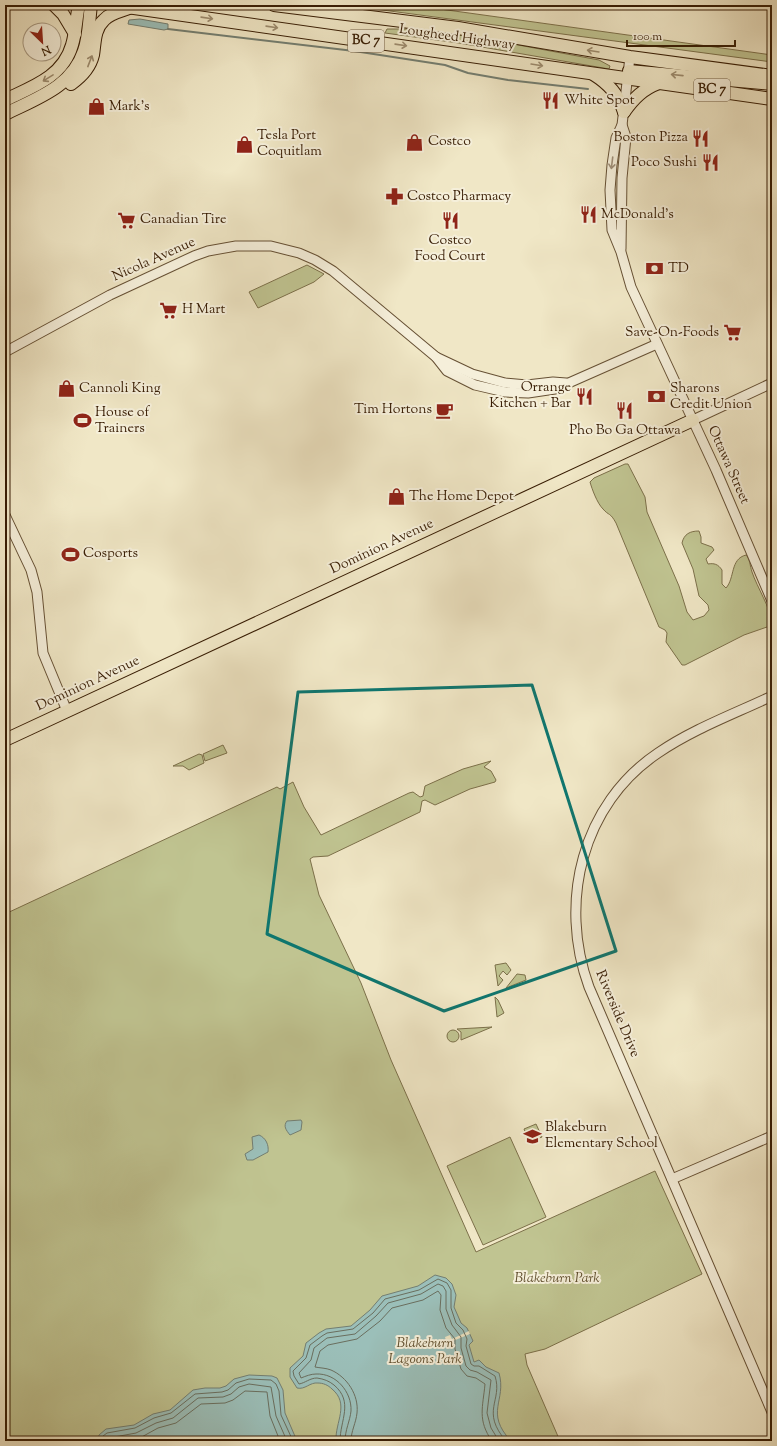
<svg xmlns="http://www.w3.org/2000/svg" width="777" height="1446" font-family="'Sorts Mill Goudy',serif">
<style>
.green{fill:#c0c491;stroke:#7c704a}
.water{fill:#9bbfb9;stroke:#737e71}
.pier{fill:#f0e7c6}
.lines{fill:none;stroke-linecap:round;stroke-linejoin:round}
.shore{stroke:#6a6e5e;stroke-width:1}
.stream{stroke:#737e71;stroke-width:2}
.minor-casing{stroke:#665034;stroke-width:11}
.major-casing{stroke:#381d04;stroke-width:14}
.minor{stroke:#f5efda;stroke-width:9}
.major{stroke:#f0e7c6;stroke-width:12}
.oneway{stroke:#9d8c6f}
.oneway2{stroke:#a0907a}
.marked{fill:none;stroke:#0f766e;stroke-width:3;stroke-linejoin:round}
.labels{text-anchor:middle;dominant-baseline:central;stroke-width:4;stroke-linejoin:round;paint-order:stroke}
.shield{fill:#f5efda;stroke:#715c44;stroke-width:1}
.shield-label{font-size:13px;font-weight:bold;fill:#381d04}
.street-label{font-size:14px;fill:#381d04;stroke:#f5efda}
.poi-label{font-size:14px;fill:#381d04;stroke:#f5efda;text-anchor:start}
.park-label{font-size:14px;font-style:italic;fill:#614f2e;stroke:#f5efda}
</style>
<rect width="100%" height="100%" fill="#f0e7c6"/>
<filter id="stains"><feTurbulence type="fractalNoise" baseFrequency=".005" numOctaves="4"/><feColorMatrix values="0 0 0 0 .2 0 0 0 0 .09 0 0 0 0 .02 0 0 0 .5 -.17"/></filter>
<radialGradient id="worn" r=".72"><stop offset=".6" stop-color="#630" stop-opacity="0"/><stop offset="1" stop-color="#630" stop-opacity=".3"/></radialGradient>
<g class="green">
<path d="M345 5H411L772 55V62Z"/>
<path d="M387 29H415L470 36 599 60 610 66 609 69 459 43 385 33Z"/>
<path d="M307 265 324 274 314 282 258 308 249 292Z"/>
<path d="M625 464H628L645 497 647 512 679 586 687 612 693 620 704 616 709 610 708 605 699 596 693 569 682 543C684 534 690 531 699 531L701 537V543L712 547 714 550 706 559 708 564C714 563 718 564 722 570V584L726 588C735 578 730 559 746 555 750 559 750 566 752 572 757 587 771 609 772 623L767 627 744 635 685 665H682L666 642 667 633 665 630 659 627 616 523C610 512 609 516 603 509 597 503 592 489 590 482L594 478Z"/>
<path d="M223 745 227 753 205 761 203 754Z"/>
<path d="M199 754 202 755 204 763 189 770 183 766H173Z"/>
<path d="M491 761 484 767 491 771 496 780 495 782 470 789 435 805 425 800 422 801 420 812 328 856 313 857 310 859 319 895 361 983 391 1060 476 1252 655 1171 702 1274 545 1349 525 1354 527 1365 560 1441H5V914L277 787 280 789 293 782 304 807 321 835 409 793 413 792 420 797 423 796 425 786 463 769Z"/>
<path d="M506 963 511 970 507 975 503 971 499 976 503 980 498 986 495 965Z"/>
<path d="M517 974 525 975 526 980 506 988Z"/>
<path d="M495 997 498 1000 504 1013 497 1017Z"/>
<path d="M492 1027 461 1040V1032L457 1029Z"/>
<circle cx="453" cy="1036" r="6"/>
<path d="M536 1124 542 1137 529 1142 524 1129Z"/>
<path d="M510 1137 546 1217 483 1245 447 1166Z"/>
</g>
<g class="water">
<path d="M140 19 168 24V29L164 30 128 24 129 20Z"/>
<path d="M301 1120 302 1122 301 1130 290 1135C286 1130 283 1126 287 1121Z"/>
<path d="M259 1135C266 1138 269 1145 268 1152L253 1160H247L245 1154 253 1149 252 1137Z"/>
<path d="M435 1275 446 1278 452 1284 456 1295 454 1307 458 1316 461 1323 467 1328 473 1341 469 1345 474 1362 479 1360 486 1367 499 1373C507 1401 484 1412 511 1441H336C335 1422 350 1404 332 1389 328 1385 323 1383 318 1383 310 1382 305 1390 297 1388L290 1377V1368L303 1356 306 1343 319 1333 326 1329 351 1326 370 1310 382 1296 418 1286Z"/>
<path d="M249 1375 272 1376 277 1378 283 1390 285 1413 297 1441H98L99 1435 106 1429 134 1425 153 1414 170 1410 193 1390 205 1388H220L226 1386 234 1379Z"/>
</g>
<path class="pier" d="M469 1331 470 1334 453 1341 455 1345 450 1348 447 1344 445 1337 450 1335 452 1339Z"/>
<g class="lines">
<g class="shore">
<path d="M102 1441 103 1436 107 1433 135 1428 154 1418 171 1413 195 1394 222 1392 228 1390 236 1383 249 1379 271 1380 276 1384 279 1391 281 1415 293 1441"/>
<path d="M107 1441 109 1438 136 1433 156 1423 173 1418 198 1398 223 1397 231 1394 239 1387 249 1384 271 1387 276 1416 287 1441"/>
<path d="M127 1441 138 1439 158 1428 176 1423 201 1404 225 1403 233 1400 245 1391 267 1392 270 1416 280 1441"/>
<path d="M340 1441C340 1420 354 1402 334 1385 329 1381 324 1379 317 1378 310 1378 305 1383 299 1384L294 1376 293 1371 306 1358 310 1345 322 1336 327 1333 353 1329 373 1313 385 1299 419 1290 438 1279 447 1283 451 1290V1308L456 1323 463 1330 467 1339 466 1346 471 1364 474 1366H479L495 1376C503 1401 480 1411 506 1441"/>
<path d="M345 1441C345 1430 350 1421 351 1411 352 1392 336 1373 316 1374 311 1374 306 1376 301 1378L299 1373 311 1360 314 1348 327 1338 355 1334 376 1316 388 1303 421 1294 438 1284 443 1286 446 1291V1309L452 1325 461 1337V1348L466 1366 470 1370 477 1372 491 1380 487 1413 491 1428 499 1441"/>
<path d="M351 1441C351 1431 356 1423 357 1413 359 1395 347 1377 331 1370 326 1368 320 1368 315 1367L320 1351 328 1345 357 1339 380 1321 392 1308 423 1300 438 1291 441 1295 440 1310 446 1328 455 1339V1349L461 1369 467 1376 476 1378 485 1384C483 1407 477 1420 492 1441"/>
</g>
<g class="stream">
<path d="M14 5 39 8"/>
<path d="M168 29 354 51 445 65 468 73 508 80 588 89"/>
</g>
<defs>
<g id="minor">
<path d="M630 57 622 125 616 138 612 165 610 190 612 230 621 252 631 287 716 470 772 601"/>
<path d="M621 249 622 178 626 137 622 125"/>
<path d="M5 352 110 295 194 256 208 251 236 246H271L299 253 315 260 333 271 436 357 447 371 475 385 505 392 528 393 555 389 657 344"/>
<path d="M436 357 472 374 505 383 527 385 553 382 566 383"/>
<path d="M693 420 772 383"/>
<path d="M5 515 31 570 37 592 43 653 67 711"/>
<path d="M772 696C734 714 693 729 658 753 582 804 558 902 589 987L772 1412"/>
<path d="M672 1179 772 1136"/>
</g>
<g id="major">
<path d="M54 5 63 14 75 34"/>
<path d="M113 5 772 99"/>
<path d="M274 5 458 28 630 57 772 76"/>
<path d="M629 71 772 84"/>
<path d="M593 74C609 84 618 94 624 112"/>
<path d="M71 84C81 77 90 68 93 55 95 43 94 29 104 20 110 13 121 11 129 8"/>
<path d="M5 100C32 87 63 77 72 45 76 32 76 18 79 5"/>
<path d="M624 112C634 98 643 89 659 83"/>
<path d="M5 114C37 98 72 87 84 51 89 37 89 20 91 5"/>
<path d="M5 740 693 420"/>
</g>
</defs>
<use href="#minor" class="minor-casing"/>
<use href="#major" class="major-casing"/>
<use href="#minor" class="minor"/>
<use href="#major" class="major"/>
</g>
<defs><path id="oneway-shaft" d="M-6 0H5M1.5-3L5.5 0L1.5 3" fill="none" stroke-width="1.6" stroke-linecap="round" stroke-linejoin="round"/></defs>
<g class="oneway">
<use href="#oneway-shaft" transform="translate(207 18) rotate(8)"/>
<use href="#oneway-shaft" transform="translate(272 27) rotate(8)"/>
<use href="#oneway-shaft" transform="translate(401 45) rotate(8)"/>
<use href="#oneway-shaft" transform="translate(593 51) rotate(-171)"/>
<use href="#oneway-shaft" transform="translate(90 61) rotate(-69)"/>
<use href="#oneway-shaft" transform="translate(537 65) rotate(9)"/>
<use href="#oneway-shaft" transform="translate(677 75) rotate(-174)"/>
<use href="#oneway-shaft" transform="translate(48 78) rotate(148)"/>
</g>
<use class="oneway2" href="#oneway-shaft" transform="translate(612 163) rotate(97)"/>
<path class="marked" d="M532 685 616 951 444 1011 267 934 298 692Z"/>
<defs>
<symbol id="restaurant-bare" viewBox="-9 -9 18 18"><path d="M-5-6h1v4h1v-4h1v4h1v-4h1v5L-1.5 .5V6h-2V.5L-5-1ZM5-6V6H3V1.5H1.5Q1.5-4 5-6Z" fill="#8f2418" stroke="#f5efda" stroke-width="2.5" paint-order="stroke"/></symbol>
<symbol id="shop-bare" viewBox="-9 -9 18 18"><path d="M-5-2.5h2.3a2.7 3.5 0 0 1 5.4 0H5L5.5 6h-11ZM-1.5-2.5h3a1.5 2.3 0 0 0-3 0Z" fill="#8f2418" stroke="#f5efda" stroke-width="2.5" paint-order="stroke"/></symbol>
<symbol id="pharmacy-bare" viewBox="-9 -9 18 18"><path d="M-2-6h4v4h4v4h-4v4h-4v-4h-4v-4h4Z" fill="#8f2418" stroke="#f5efda" stroke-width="2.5" paint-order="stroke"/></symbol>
<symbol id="supermarket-bare" viewBox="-9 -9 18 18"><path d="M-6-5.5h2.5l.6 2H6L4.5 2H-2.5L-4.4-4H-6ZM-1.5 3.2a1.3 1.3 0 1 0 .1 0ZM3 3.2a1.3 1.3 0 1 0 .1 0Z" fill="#8f2418" stroke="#f5efda" stroke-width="2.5" paint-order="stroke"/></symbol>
<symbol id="bank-bare" viewBox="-9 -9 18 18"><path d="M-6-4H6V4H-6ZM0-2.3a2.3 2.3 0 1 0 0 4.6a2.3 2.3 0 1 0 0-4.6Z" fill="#8f2418" stroke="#f5efda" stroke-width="2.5" paint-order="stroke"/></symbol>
<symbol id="cafe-bare" viewBox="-9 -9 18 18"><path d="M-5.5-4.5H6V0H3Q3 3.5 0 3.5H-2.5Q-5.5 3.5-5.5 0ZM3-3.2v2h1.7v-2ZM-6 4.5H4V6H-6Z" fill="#8f2418" stroke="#f5efda" stroke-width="2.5" paint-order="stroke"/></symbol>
<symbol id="stadium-bare" viewBox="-9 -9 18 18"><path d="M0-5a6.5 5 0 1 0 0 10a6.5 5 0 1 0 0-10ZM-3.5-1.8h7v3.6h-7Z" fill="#8f2418" stroke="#f5efda" stroke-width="2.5" paint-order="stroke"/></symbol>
<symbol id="school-bare" viewBox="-9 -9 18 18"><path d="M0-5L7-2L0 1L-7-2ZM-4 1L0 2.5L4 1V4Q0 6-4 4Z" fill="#8f2418" stroke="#f5efda" stroke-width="2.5" paint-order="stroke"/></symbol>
</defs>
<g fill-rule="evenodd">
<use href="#restaurant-bare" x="538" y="88" width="25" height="25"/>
<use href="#shop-bare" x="84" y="94" width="25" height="25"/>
<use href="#restaurant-bare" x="688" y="126" width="25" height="25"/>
<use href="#shop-bare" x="402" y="130" width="25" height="25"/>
<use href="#shop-bare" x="232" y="132" width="25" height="25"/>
<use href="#restaurant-bare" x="698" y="150" width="25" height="25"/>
<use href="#pharmacy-bare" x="382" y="184" width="25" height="25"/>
<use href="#restaurant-bare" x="576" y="202" width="25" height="25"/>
<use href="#supermarket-bare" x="114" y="208" width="25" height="25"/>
<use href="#restaurant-bare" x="438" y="208" width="25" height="25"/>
<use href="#bank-bare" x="642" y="256" width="25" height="25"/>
<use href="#supermarket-bare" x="156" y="298" width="25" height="25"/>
<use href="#supermarket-bare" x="720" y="320" width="25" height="25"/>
<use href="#shop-bare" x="54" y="376" width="25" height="25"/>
<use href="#restaurant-bare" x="572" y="384" width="25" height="25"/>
<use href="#bank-bare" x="644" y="384" width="25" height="25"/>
<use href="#cafe-bare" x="432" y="398" width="25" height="25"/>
<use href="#restaurant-bare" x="612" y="398" width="25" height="25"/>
<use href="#stadium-bare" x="70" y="408" width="25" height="25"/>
<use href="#shop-bare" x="384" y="484" width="25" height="25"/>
<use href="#stadium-bare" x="58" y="542" width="25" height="25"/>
<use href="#school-bare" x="520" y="1124" width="25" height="25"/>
</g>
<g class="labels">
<g class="shield">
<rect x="348" y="30" width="36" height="22" rx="3"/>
<rect x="694" y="79" width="36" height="22" rx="3"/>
</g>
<g class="shield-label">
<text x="366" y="41">BC 7</text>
<text x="712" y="90">BC 7</text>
</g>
<g class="street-label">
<text transform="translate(457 38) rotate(8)">Lougheed Highway</text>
<text transform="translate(154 260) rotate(-24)">Nicola Avenue</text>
<text transform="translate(728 465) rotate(66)">Ottawa Street</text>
<text transform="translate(382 547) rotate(-25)">Dominion Avenue</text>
<text transform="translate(88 684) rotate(-25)">Dominion Avenue</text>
<text transform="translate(617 1014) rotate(67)">Riverside Drive</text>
</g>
<g class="poi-label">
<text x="564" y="101">White Spot</text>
<text x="109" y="107">Mark's</text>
<text x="257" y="136">Tesla Port<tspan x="257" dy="16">Coquitlam</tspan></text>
<text x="688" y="138" text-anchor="end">Boston Pizza</text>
<text x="428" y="142">Costco</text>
<text x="697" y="163" text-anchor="end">Poco Sushi</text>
<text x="407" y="197">Costco Pharmacy</text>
<text x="601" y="215">McDonald's</text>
<text x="140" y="220">Canadian Tire</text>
<text x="450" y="241" text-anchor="middle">Costco<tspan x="450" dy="16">Food Court</tspan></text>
<text x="668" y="269">TD</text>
<text x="182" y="310">H Mart</text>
<text x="719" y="333" text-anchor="end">Save-On-Foods</text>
<text x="571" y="388" text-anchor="end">Orrange<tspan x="571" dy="16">Kitchen + Bar</tspan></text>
<text x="79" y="389">Cannoli King</text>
<text x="670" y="389">Sharons<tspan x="670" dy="16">Credit Union</tspan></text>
<text x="432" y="410" text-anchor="end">Tim Hortons</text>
<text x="95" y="413">House of<tspan x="95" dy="16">Trainers</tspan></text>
<text x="625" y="431" text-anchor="middle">Pho Bo Ga Ottawa</text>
<text x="409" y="497">The Home Depot</text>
<text x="83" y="554">Cosports</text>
<text x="545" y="1128">Blakeburn<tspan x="545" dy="16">Elementary School</tspan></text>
</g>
<g class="park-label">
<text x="557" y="1279">Blakeburn Park</text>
<text x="425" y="1344">Blakeburn<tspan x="425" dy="16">Lagoons Park</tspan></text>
</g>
</g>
<rect width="777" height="1446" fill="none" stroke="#f0e7c6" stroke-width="20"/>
<rect x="6" y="6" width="765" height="1434" fill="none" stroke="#381d04" stroke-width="2"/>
<rect x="10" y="10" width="757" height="1426" fill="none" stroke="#381d04"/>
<g transform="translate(42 42) rotate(155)"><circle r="19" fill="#f5efda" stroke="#a99b84"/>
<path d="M0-3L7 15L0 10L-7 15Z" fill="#8f2418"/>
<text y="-6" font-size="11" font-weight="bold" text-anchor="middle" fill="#381d04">N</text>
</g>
<path d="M627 40v6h108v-6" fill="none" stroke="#381d04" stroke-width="2"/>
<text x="633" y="40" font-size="12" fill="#381d04" stroke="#f5efda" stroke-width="3" paint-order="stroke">100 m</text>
<rect width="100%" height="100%" filter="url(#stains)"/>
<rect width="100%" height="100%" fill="url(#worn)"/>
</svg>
